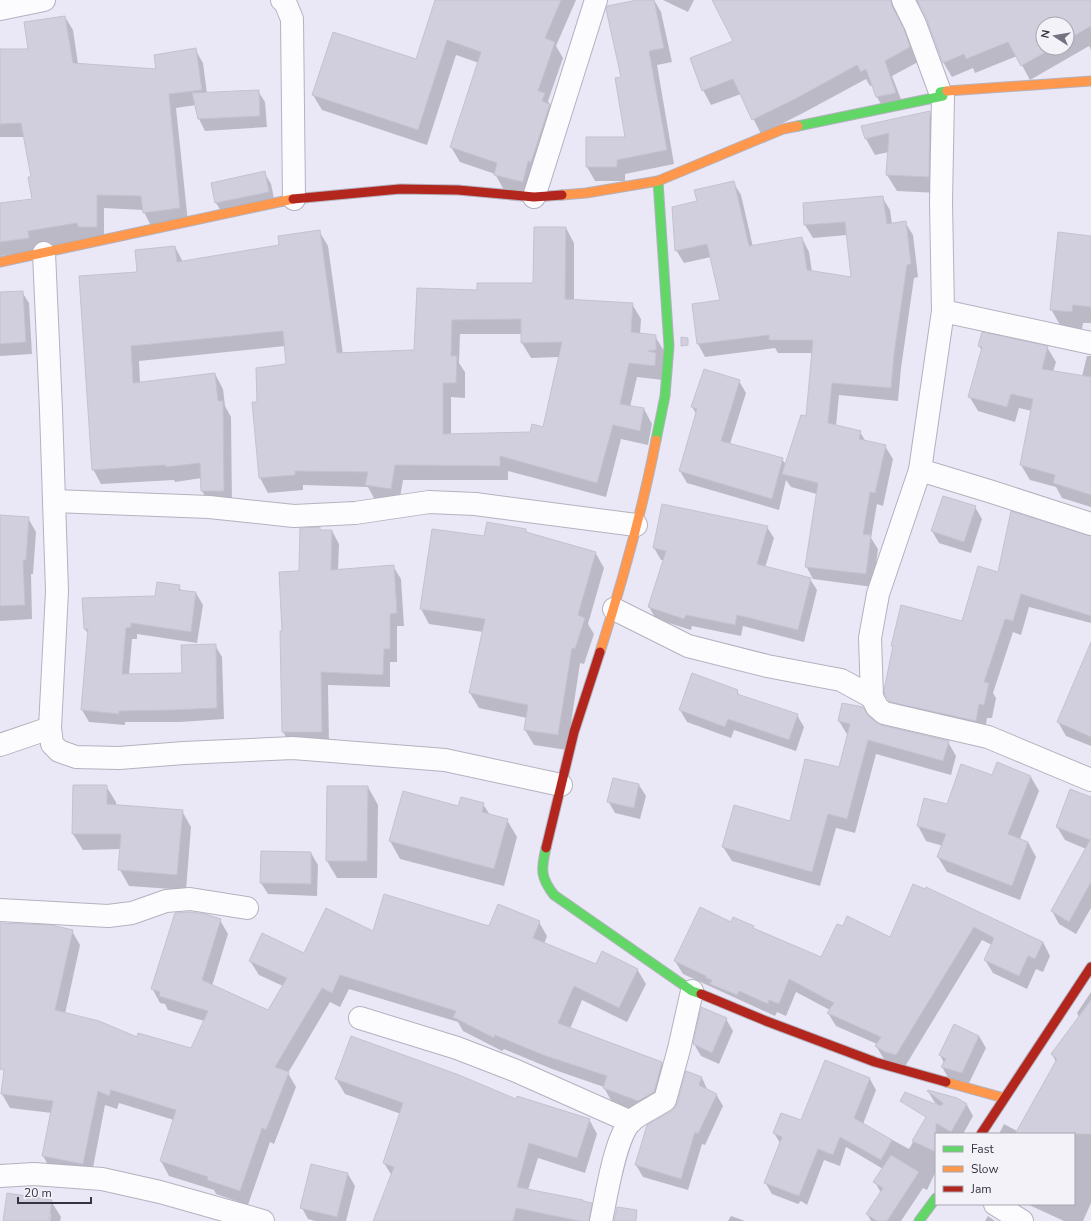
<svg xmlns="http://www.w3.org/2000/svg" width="1091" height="1221" font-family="'Nunito Sans',sans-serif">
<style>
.shadow{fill:#0003;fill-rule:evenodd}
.building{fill:#d1cfde;stroke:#c4c2cf;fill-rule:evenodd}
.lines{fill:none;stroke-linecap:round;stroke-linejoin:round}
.street-casing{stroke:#b3b2be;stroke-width:24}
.fast-casing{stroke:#b3b2be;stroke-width:11}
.slow-casing{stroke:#b3b2be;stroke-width:11}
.jam-casing{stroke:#b3b2be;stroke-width:11}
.street{stroke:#fcfcfe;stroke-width:22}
.fast{stroke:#63d668;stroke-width:9}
.slow{stroke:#ff974d;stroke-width:9}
.jam{stroke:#b3261e;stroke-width:9}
</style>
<rect width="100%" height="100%" fill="#eae8f7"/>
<g class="shadow">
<path d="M436 0H576L556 46 563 58 548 101 558 120 532 196 504 190 495 174 460 162 451 147 479 63 456 55 427 145 322 110 313 95 416 60Z"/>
<path d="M642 0H654L661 12 672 62 657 65 674 164 625 174V181H595L587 167 627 138 622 78Z"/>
<path d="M663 0H694L688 12Z"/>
<path d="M713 0H1091V50L1089 46 1030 80 1017 56 975 73 973 68 952 77 943 62 928 19 919 4 912 2 898 15 900 21 911 45 918 62 892 76 904 107 885 111 877 97 873 85 870 86 866 79 803 113 761 134 741 94 711 105 703 90 734 42ZM1043 24H1067V48H1043Z"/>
<path d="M65 17 73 30 78 64 157 70 195 49 203 63 207 94 258 91 265 102 267 127 205 131 199 119 196 105 176 108 188 222 151 226 143 210 104 208V241L0 256V204L33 200 32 178 24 137H0V50H30Z"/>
<path d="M930 113 939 129 938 193 897 191 887 175 889 152 875 155 866 139 863 126Z"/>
<path d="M264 172 271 184 275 203 223 214 216 203Z"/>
<path d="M733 182 741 195 753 247 802 238 809 252 812 272 852 278 847 235 813 238 805 225 882 197 890 210 892 224 905 222 913 235 918 277 914 278 901 368 898 401 839 395 836 426 860 432 866 442 885 446 893 459 883 506 877 504 871 538 878 549 873 587 813 579 806 566 817 494 791 487 786 480 779 510 687 483 680 471 697 415 692 407 739 381 746 393 730 444 782 459 786 465 807 418 813 353H778L775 348 705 357 698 344 693 305 721 301 711 257 684 263 676 250 698 202Z"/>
<path d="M566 228 574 243V300L632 304 641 319 640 334 655 336 664 351 663 380 637 377 630 407 644 409 652 424 648 445 621 439 606 497 508 471V480H403L399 504 375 500 368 487 303 485V490L268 493 260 478 258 403 287 365 285 346 139 361 140 383 215 374 223 389 225 406 231 417 232 506H211L202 491V478L175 482 174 480 101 484 93 469 138 273 175 247 183 262 280 246 319 231 328 246 343 354 415 351 478 291 534 284ZM460 334H522V343L531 358 559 357 544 428 531 433 451 435V397L465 398V372L459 363Z"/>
<path d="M1091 237V323H1083L1082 329 1061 327 1051 309Z"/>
<path d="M22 292 29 303 32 354 0 356V293Z"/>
<path d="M979 346 1047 347 1056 362 1053 372 1082 376 1087 356H1091V507L1062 498 1056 487 1030 480 1021 465 1032 411 1019 408 1015 422 978 411 969 396 982 351Z"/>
<path d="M975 507 982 519 971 553 939 543 932 531Z"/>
<path d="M0 516 28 518 36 532 33 574H31L32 619 0 621Z"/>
<path d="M767 527 774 538 765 568 810 579 817 590 804 642 743 626 741 636 692 626 691 630 656 619 649 607 664 560H661L654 548Z"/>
<path d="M319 528 321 531H332L339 544 338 570 393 566 401 579 404 626H397V662H390V687L328 685 329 745H291L283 732 281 632H283L300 572Z"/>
<path d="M526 530 527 533 595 552 604 568 588 624 594 634 584 664 580 663 567 750 534 745 525 730 527 718 479 708 470 693 483 632 429 624 421 609 485 537Z"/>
<path d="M1091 537V623L1029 607 1021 635 1013 632 993 693 996 698 992 718H987L984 735 894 708 885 694 894 649 892 646 963 622 999 573Z"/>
<path d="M179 586 182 592 196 593 203 605 197 643 137 634V639H132L129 675 183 674 215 645 222 657 224 719 180 722H125V725L89 722 82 710 89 636 85 629Z"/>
<path d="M1091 644V746L1066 736 1058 722Z"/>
<path d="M737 691 740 696 797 715 804 727 796 751 734 730 731 738 687 722 680 710Z"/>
<path d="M868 717 880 726 948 742 956 756 951 775 876 754 855 833 836 828 820 886 732 861 723 847 790 822 840 769 848 736 839 721Z"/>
<path d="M992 776 1031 777 1039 791 1020 839 1028 842 1036 857 1020 900 947 872 938 857 943 846 926 841 918 826Z"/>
<path d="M639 785 646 796 640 819 615 813 608 801Z"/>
<path d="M106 786 116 802V805L182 811 191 827 186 890 129 886 120 870 121 849 83 850 73 834Z"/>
<path d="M368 787 378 805 377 878H337L327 861Z"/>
<path d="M1091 798V908L1076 934 1059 924 1052 911 1086 849 1065 840 1057 827Z"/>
<path d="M483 804 490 815 507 820 517 837 504 886 400 859 390 841 459 807Z"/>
<path d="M311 853 318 865 317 896 268 894 261 883Z"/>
<path d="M913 885 1043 942 1050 956 1043 972 1036 969 1027 989 993 973 985 960 992 945 982 940 904 1068 884 1059 876 1046 877 1044 836 1026 828 1013 830 1010 796 992 786 1016 777 1012 775 1016 683 974 675 961 731 923 753 927 755 930 822 958 890 938Z"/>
<path d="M220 920 228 934 212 986 268 1011 283 986 259 975 250 961 305 954 374 932 490 928 539 922 547 936 544 944 596 965 637 969 646 984 627 1022 582 1000 570 1029 662 1063 670 1077 647 1115 612 1102 604 1088V1087L552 1069 504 1049 502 1051 463 1031 458 1022 349 989 340 1007 330 1002 288 1073 296 1087 274 1144 270 1142 248 1205 216 1194 214 1190 169 1176 161 1161 174 1120 119 1103 117 1109 105 1105 91 1178 51 1170 43 1156 52 1113 10 1108 2 1094 9 1033 0 1031V924L72 931 80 945 65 1014 137 1039 191 1050 204 1021 168 1010 165 1004 160 1003 152 988Z"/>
<path d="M1091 992V1203L1083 1221H1064L1027 1204H1074V1134H999L1004 1124 1017 1131 1056 1062 1052 1054 1079 1017 1077 1013Z"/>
<path d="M726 1019 733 1031 719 1064 701 1056 694 1044Z"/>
<path d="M979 1036 986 1048 968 1085 949 1079 942 1067 944 1063 940 1055Z"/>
<path d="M826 1061 870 1079 876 1090 863 1124 909 1149 935 1105 940 1106 935 1103 928 1091 956 1099 967 1105 973 1116 963 1134H936V1171L927 1190 923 1188 901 1221H871L867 1214 881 1193 875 1182 883 1169 846 1147 840 1166 824 1160 807 1205 801 1201 798 1204 772 1194 765 1182 780 1143 774 1133 801 1121Z"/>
<path d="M702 1078 708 1091 716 1094 723 1106 705 1145 702 1144 688 1190 643 1177 636 1165 672 1111Z"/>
<path d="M336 1079 517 1100 589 1119 597 1134 585 1173 538 1158 528 1190 591 1204 600 1219 599 1221H375L392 1176 384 1163 401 1114 345 1094Z"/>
<path d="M312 1165 348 1174 355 1186 346 1221H315L308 1219 302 1208Z"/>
<path d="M51 1201 61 1217 60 1221H50L51 1214H49L48 1221H4Z"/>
<path d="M731 1216 745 1221H728Z"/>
<path d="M988 1216 995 1221H985Z"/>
</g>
<g class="building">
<path d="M435 0H561L545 38 555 42 538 91 545 93 542 101 550 104 531 162 528 161 523 182 494 175 497 163 450 147 481 52 447 40 418 130 312 95 333 32 416 59Z"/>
<path d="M637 0H654L664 48 649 51 667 150 617 160V167H586V137H625L615 78 621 77 606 9 607 6Z"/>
<path d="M712 0H891L892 6 904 29 910 47 885 61 896 93 876 97 866 69 861 72 857 65 795 99 752 120 733 79 702 91 690 58 733 41Z"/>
<path d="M917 0H1091V26L1067 40V24H1043V48H1053L1021 66 1008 42 966 59 964 54 943 63 927 20Z"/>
<path d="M65 16 73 63 156 69 154 55 196 48 202 90 169 94 180 208 143 213 141 196 97 195V227H78L77 223 28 231 29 238 0 242V203L32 199 28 177H31L21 123 0 124V49H28L24 22Z"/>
<path d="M259 90 260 116 198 119 192 93Z"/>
<path d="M930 111 929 177 886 175 889 133 865 139 861 126Z"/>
<path d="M265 171 269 192 215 203 211 183Z"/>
<path d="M734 181 749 246 802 237 807 270 851 277 845 222 804 225 803 203 883 196 887 224 906 221 911 264 907 265 894 354 891 388 832 383 828 423 861 431 859 439 886 445 875 493 870 492 863 534 871 535 866 574 805 567 818 483 782 474 801 415 806 416 813 340H769V335L697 344 692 304 720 300 707 244 675 251 672 207 697 201 694 190Z"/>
<path d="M534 227H566L565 299 633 303 631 332 656 335V350L648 351 656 353 655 366 629 363 620 404 644 408 640 431 613 425 597 483 500 456V466L395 465 391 489 365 485 368 472 295 471V475L259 478 252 402H257L256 368 286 364 283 331 131 346 133 383 215 373 218 401H223L224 491H201L200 463 166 467 165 465 92 470 79 276 137 272 135 250 175 246 177 262 279 245 278 236 320 230 337 353 414 350 417 288 477 290V283H533ZM521 319V343L562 342 543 427 532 424 530 432 443 434V383H456L457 356H451L452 320Z"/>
<path d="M1058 232 1091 236V307L1073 305 1072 312 1050 310Z"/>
<path d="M23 291 26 342 0 344V292Z"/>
<path d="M982 332 1048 346 1042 369 1091 377V495L1053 483 1055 475 1020 465 1033 399 1011 394 1007 407 968 397 982 347 978 346Z"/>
<path d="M681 337 688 338V345L681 346Z"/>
<path d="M704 369 740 380 721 441 783 458 772 499 679 471 697 409 691 407Z"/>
<path d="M943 496 976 506 964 542 931 531Z"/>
<path d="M662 504 768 526 757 564 811 578 798 630 737 615 735 625 686 615 684 619 648 607 666 551 653 548Z"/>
<path d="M1011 511 1091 536V616L1021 594 1013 621 1005 619 984 682 989 683 984 705 979 704 976 721 890 702 884 694V690L893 646H891L901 605 962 621 978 566 998 572Z"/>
<path d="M0 515 29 517 26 560H23L25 605 0 606Z"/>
<path d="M487 522 526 529V532L596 552 578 615 585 618 575 649 572 648 558 735 524 730 528 705 469 693 485 619 420 609 432 529 484 536Z"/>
<path d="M320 527V530H332L331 570 394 565 397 613 390 614V649H384L383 675 321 672 322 732H282L280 631H282L279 572 299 571 300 528Z"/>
<path d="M157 582 180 585 179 590 196 592 191 632 131 623V627L126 628 122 674 182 673 181 645 216 644 217 708 173 710 119 711V714L81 710 88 629H84L82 598 155 596Z"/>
<path d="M1091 642V737L1057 722Z"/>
<path d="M692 673 738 690 737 694 798 714 789 740 728 719 725 727 679 710Z"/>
<path d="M842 703 863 707 869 716 881 725 949 741 943 761 868 740 847 819 828 814 812 872 722 847 734 805 790 821 805 759 839 767 850 724 838 721Z"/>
<path d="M997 762 1031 776 1008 834 1028 842 1012 886 937 857 946 834 917 826 924 798 947 804 961 764 992 775Z"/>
<path d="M613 778 639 784 634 808 607 802Z"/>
<path d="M73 785H107V804L183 810 177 875 118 870 121 834H72Z"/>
<path d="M327 786H368L367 861H326Z"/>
<path d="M1070 789 1091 797V882L1069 922 1051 911 1090 840 1056 827Z"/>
<path d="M403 791 458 806 461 797 484 803 482 812 508 819 494 869 389 841Z"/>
<path d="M261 851 311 852V884L260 883Z"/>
<path d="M913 884 925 889 926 887 1043 942 1035 959 1028 956 1019 976 984 960 994 938 974 927 896 1055 885 1052 875 1046 881 1037 827 1013 834 1003 789 979 779 1004 769 1000 768 1004 739 991 737 995 710 984 712 980 706 978V976L674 961 700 907 731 922 733 917 754 926 753 928 821 957 837 924 843 926 847 916 890 937Z"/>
<path d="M384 894 489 926 498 904 540 921 533 938 596 964 602 951 638 969 619 1008 574 986 558 1023 662 1062 654 1092 638 1101 603 1088 607 1076 543 1055 495 1035 494 1038 453 1017 456 1011 340 975 332 993 322 988 275 1067 289 1072 266 1130 262 1128 240 1191 207 1180 208 1177 160 1161 176 1110 111 1090 109 1096 98 1091 83 1164 42 1156 53 1101 1 1094 4 1070 0 1069V923L51 925 73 930 55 1010 99 1021 137 1037 138 1033 191 1048 208 1011 159 996 160 992 151 989 175 913 190 912 205 914 221 919 202 980 268 1010 287 978 249 961 262 933 304 953 326 908 373 931Z"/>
<path d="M1091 1000V1134H1015L1057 1059 1051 1054Z"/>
<path d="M701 1007 727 1018 712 1053 693 1044Z"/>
<path d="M954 1024 979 1036 962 1073 941 1067 946 1059 939 1055Z"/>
<path d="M351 1036 459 1075 516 1099 517 1096 590 1119 577 1158 529 1143 517 1187 583 1200V1201L592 1203 589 1221H579L516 1208 513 1221H373L394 1167 383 1163 403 1103 335 1079Z"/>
<path d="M825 1060 870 1078 854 1118 892 1140 881 1160 840 1137 833 1155 818 1149 799 1196 764 1183 782 1137 773 1133 781 1113 801 1120Z"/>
<path d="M686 1071 702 1077 699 1085 717 1094 698 1134 695 1132 681 1179 635 1165 647 1125 672 1111 677 1104Z"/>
<path d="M928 1090 957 1098 967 1104 951 1132 936 1123V1152L912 1141 926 1117 900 1101 905 1092 935 1104 936 1102V1104L941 1106 943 1103 927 1091Z"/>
<path d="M891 1155 919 1172 887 1221H877L866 1214 883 1188 873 1182Z"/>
<path d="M311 1164 348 1173 337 1217 300 1208Z"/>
<path d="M7 1193 52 1200 49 1221H3Z"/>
<path d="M617 1207 637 1210 636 1221H614Z"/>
</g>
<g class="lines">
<defs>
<g id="street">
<path d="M282 0 285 2 292 19 294 199"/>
<path d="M903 0 915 24 940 92"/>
<path d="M0 9 44 0"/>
<path d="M534 197 596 0"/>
<path d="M44 253 51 410 57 591 50 728 52 744 59 751 76 757 119 758 184 753 293 748 445 760 561 785"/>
<path d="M943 311 1091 343"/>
<path d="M920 470 943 311 941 202 943 96"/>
<path d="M54 501 209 507 294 516 355 513 429 502 475 504 636 525"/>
<path d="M1091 524 989 491 920 470 878 594 870 638 872 697 877 707 884 713 988 737 1091 780"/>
<path d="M614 609 688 646 767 666 841 680 872 697"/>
<path d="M0 745 50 728"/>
<path d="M0 910 108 916 132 913 166 901 190 899 247 908"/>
<path d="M360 1018 457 1048 514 1070 631 1122"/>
<path d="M0 1176 34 1174 102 1179 160 1192 263 1221"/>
<path d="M995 1204 1022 1221"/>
<path d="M601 1221C606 1198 615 1137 631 1121 639 1114 656 1106 665 1100L679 1049 692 991"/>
</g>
<g id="fast">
<path d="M798 126 943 96 940 92 947 91"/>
<path d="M656 440 665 396 669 346 658 181"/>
<path d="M546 848C541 869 540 877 554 895L692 991 701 994"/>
<path d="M919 1221 936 1198"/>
</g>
<g id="slow">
<path d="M947 91 1091 81"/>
<path d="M562 195 586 193 658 181 783 129 798 126"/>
<path d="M0 262 293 199"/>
<path d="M600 652C622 583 642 512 656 440"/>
<path d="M946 1082 1004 1098"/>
</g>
<g id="jam">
<path d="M293 199 400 189 458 190 534 197 562 195"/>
<path d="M546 848 574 732 600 652"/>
<path d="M701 994 766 1021 875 1062 946 1082"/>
<path d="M981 1134 1091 967"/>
</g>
</defs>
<use href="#street" class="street-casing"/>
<use href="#fast" class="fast-casing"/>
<use href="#slow" class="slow-casing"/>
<use href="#jam" class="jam-casing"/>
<use href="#street" class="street"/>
<use href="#fast" class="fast"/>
<use href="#slow" class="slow"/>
<use href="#jam" class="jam"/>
</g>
<rect x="935" y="1133" width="140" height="72" fill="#f3f2f9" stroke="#a7a6af"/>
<rect x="943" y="1146" width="20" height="6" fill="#63d668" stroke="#a7a6af"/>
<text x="971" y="1153" font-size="12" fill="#353340">Fast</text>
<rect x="943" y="1166" width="20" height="6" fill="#ff974d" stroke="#a7a6af"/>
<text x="971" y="1173" font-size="12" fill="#353340">Slow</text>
<rect x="943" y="1186" width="20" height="6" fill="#b3261e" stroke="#a7a6af"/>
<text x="971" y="1193" font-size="12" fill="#353340">Jam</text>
<g transform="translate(1055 36) rotate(282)"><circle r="19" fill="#f3f2f9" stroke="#a7a6af"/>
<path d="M0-3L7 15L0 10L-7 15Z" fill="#747280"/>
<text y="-6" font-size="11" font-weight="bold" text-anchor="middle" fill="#353340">N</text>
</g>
<path d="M18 1197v6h73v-6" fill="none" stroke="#353340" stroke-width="2"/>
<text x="24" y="1197" font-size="12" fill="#353340" stroke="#f3f2f9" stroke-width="3" paint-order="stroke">20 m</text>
</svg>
